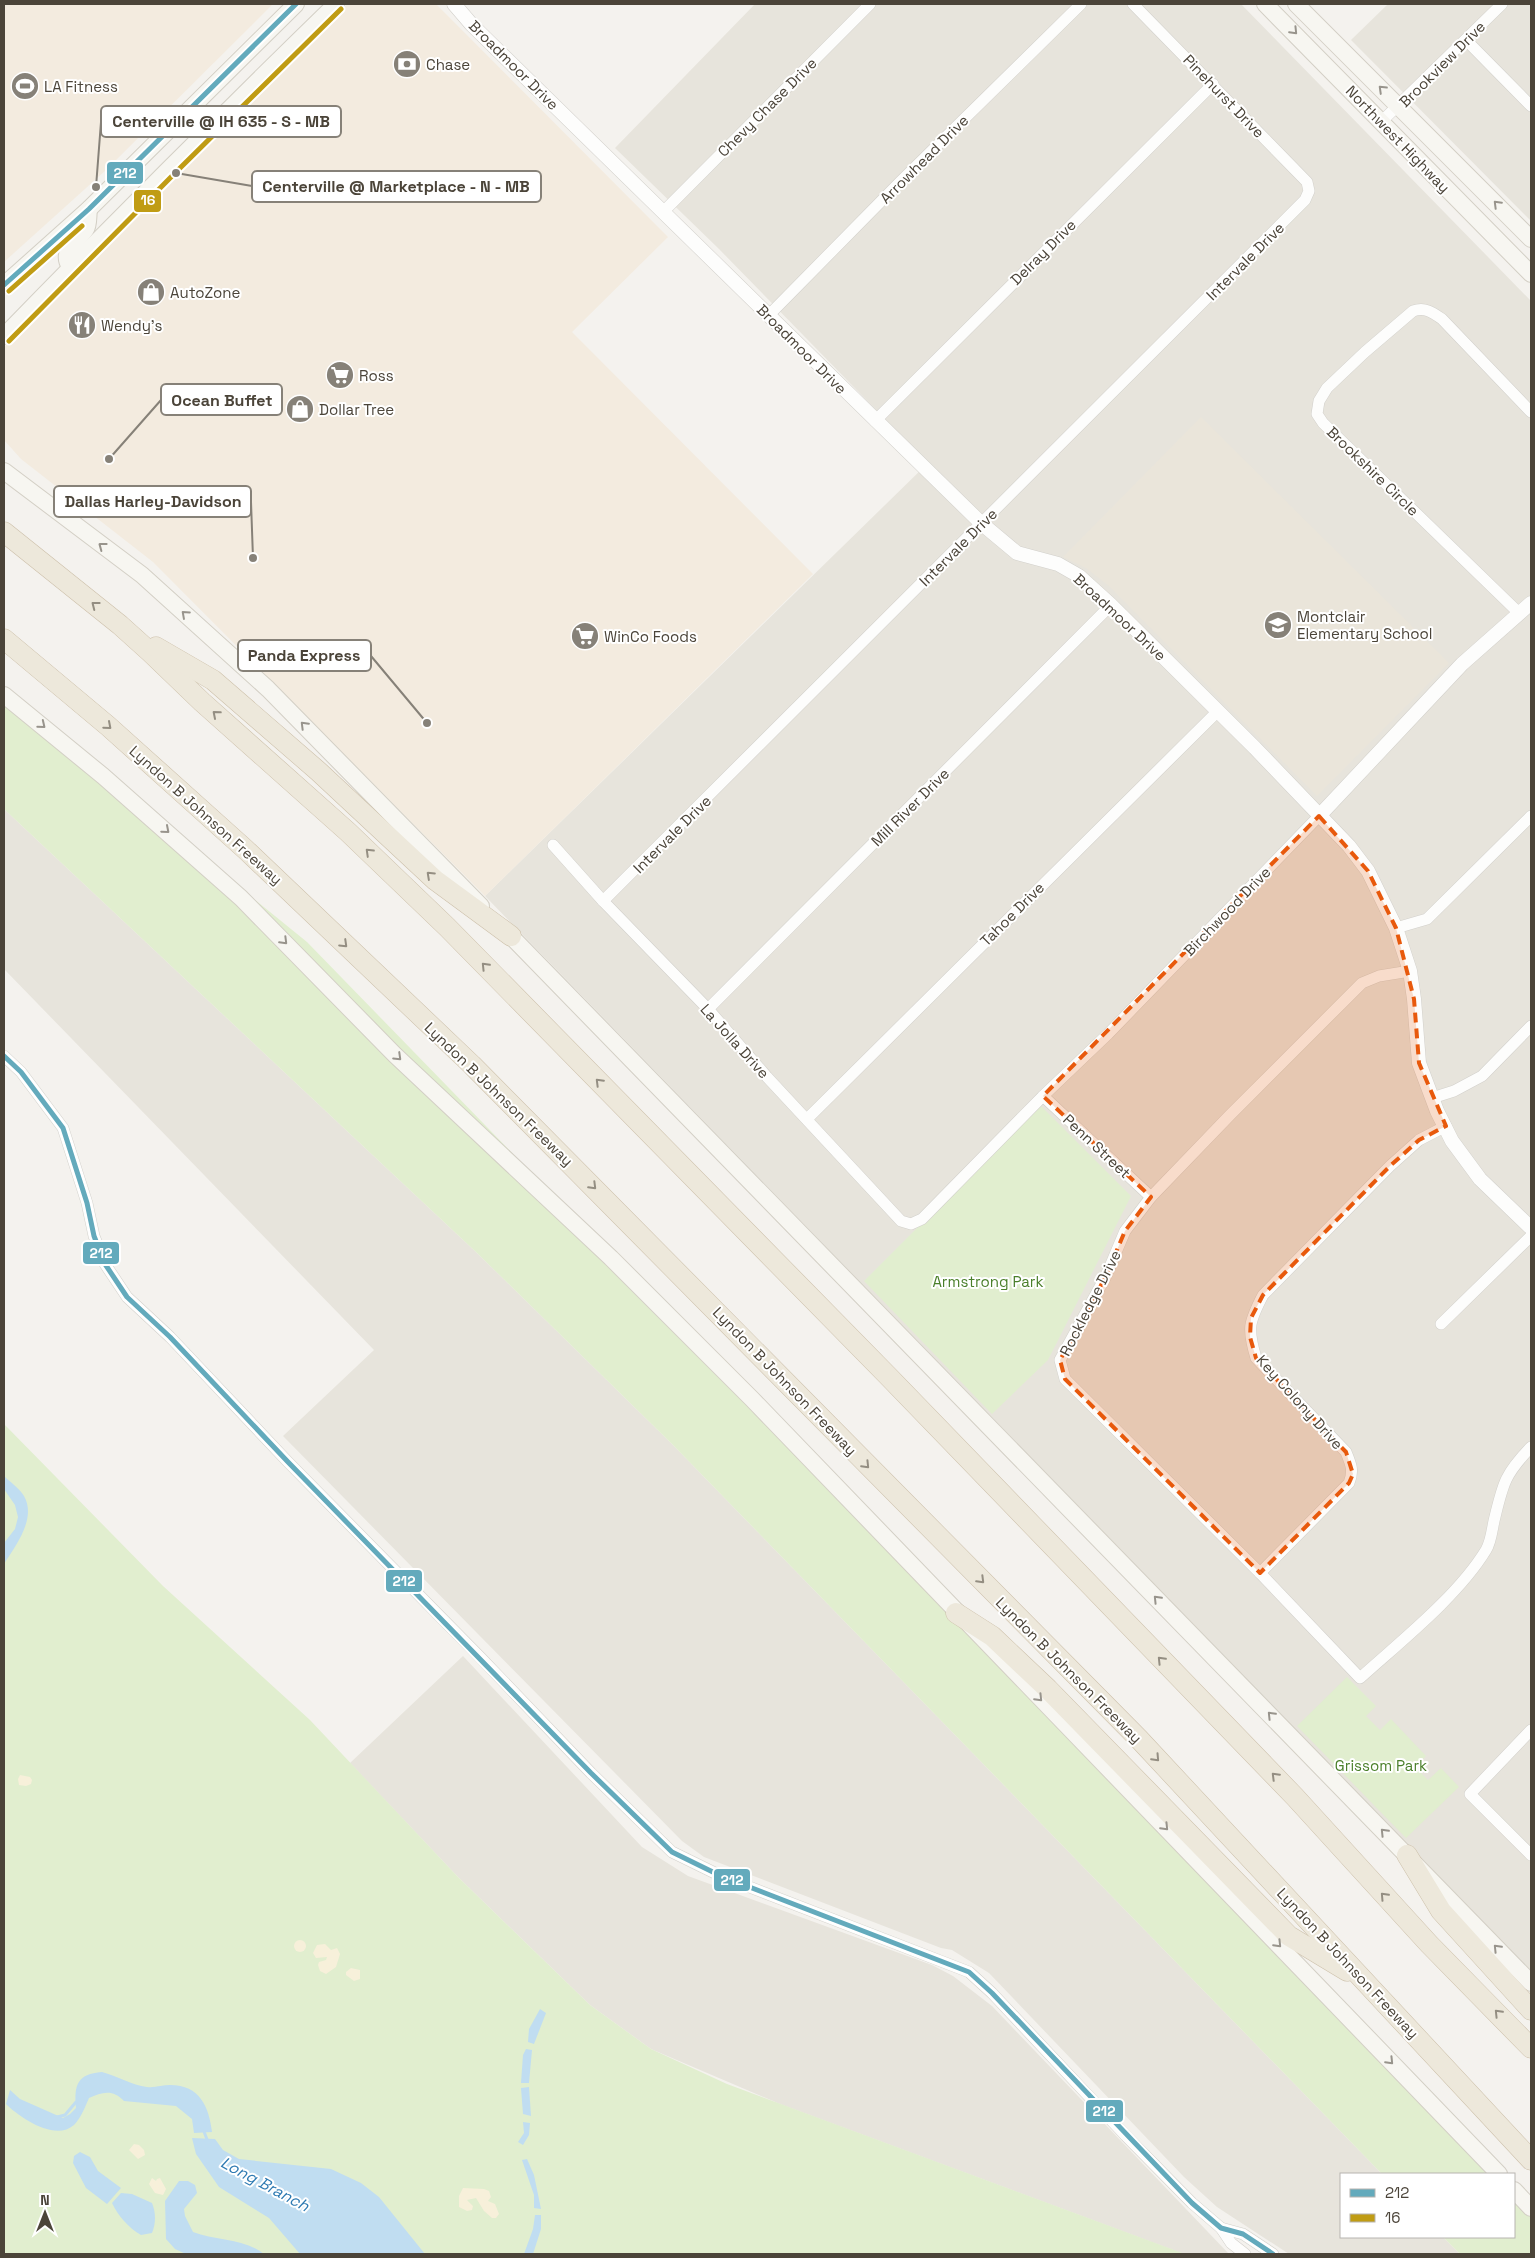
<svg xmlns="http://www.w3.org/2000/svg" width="1535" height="2258" font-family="'Space Grotesk',sans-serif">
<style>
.residential{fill:#e7e4dc}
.commercial{fill:#f3ebdf}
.education{fill:#eae5da}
.green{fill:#e1eecf}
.sand{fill:#f7f0da}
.water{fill:#c0ddf1}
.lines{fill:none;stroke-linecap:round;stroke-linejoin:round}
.stream{stroke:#c0ddf1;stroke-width:3}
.minor-casing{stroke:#d2d0cb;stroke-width:12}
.tertiary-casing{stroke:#d2d0cb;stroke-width:15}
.secondary-casing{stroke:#d3cfc5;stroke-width:18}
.motorway-casing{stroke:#ccbfa9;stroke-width:21}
.minor{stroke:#fdfdfc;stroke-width:11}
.tertiary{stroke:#fdfdfc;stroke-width:14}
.secondary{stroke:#f7f6f1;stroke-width:16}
.motorway{stroke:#ede8db;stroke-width:20}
.bus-1-casing{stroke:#fff;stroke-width:9}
.bus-2-casing{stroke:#fff;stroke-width:9}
.bus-1{stroke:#63aabc;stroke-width:5}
.bus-2{stroke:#c09c14;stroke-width:5}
.oneway{stroke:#98948c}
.oneway2{stroke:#948e82}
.marked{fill:#e8590c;fill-opacity:0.2;stroke:#e8590c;stroke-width:4;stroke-dasharray:10 6;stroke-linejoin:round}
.labels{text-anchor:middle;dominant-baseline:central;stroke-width:4;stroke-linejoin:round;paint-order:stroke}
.poi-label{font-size:15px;fill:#4b4439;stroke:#fff;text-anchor:start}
.street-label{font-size:15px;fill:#4b4439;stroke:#fff}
.park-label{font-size:15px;fill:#4a7f2a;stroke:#fff}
.water-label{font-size:16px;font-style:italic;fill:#2e7ab2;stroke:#fff}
.leader{fill:none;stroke:#868178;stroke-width:2}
.callout-dot{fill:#868178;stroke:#fff;stroke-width:2}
.callout{fill:#fff;stroke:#868178;stroke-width:2}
.callout-label{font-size:16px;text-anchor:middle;font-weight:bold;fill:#4b4439}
.line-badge{stroke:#fff;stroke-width:2}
.badge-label{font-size:14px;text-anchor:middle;font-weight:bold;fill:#fff}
</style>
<rect width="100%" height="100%" fill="#f4f2ee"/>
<g class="residential">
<path d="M755 4H1241L1531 301V1972L485 896 928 463 719 249 615 148Z"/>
<path d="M1388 4H1531V221L1351 40Z"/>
<path d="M4 809 477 1253 673 1445 1382 2174H1341V2237H1443L1460 2254H1289L1217 2207 1184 2177 989 1973 952 1950 941 1948 704 1857 682 1841 283 1436 374 1350 4 969Z"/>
<path d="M463 1656 642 1847 688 1876 932 1965 953 1976 992 2006 1229 2254H1184L780 2104 651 2049 590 2005 458 1877 350 1763Z"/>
</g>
<g class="commercial">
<path d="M4 4H273L106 170 4 262Z"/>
<path d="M347 4H436L668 237 572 332 813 574 485 896 153 562 21 459 4 440V347Z"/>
</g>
<path class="education" d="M1201 417 1449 663 1317 796 1109 586 1086 568 1063 557Z"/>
<g class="green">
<path d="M4 696 307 942 1505 2174H1382L673 1445 477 1253 4 809Z"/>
<path d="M1040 1105 1131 1196 1048 1360 992 1414 864 1281Z"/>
<path d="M4 1424 163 1586 310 1720 458 1877 590 2005 651 2049 727 2084 1185 2254H4Z"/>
<path d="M1347 1677 1376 1706 1366 1716 1380 1730 1391 1719 1426 1756 1415 1767 1428 1780 1441 1768 1459 1787 1406 1838 1297 1726Z"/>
<path d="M1514 2183 1531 2201V2254H1460L1443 2237H1514Z"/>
</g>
<g class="sand">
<path d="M20 1775 30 1777 32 1780 31 1784 26 1786 19 1785 18 1779Z"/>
<circle cx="300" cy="1946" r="6"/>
<path d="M325 1944 331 1950 337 1948 340 1954 336 1967 326 1974 320 1971 318 1965 319 1962 326 1960 327 1957 316 1958 313 1953 317 1945Z"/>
<path d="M351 1968 360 1970V1979L354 1981 346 1975V1972Z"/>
<path d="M134 2144 139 2145 144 2150 145 2155 138 2159 129 2150Z"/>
<path d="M152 2178 156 2181 157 2179 160 2178 166 2189 163 2195 155 2193 149 2184Z"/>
<path d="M463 2188 484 2189 489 2191 491 2197 488 2201 495 2204 499 2214 496 2218H492L484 2211 476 2198 467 2200 473 2206 472 2210 467 2211 459 2207V2196Z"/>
</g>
<g class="water">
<path d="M4 1476C10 1482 19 1488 24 1496 37 1519 15 1546 4 1564V1543L15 1529 18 1517 15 1505 4 1489Z"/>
<path d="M540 2009 546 2013 534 2044 528 2042 529 2029Z"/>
<path d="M526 2049 532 2050 529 2083H521L523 2055Z"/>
<path d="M102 2072C117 2076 132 2085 147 2087 154 2088 163 2085 170 2085 200 2085 209 2107 212 2132L194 2133 192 2119 176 2106 124 2101C113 2089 102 2092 89 2098 85 2107 81 2118 74 2125 55 2142 19 2117 6 2104L10 2090 20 2099 63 2118 70 2114 76 2108C74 2085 77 2074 102 2072Z"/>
<path d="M529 2087 531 2116 523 2114 521 2088Z"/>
<path d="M523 2122 530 2123 529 2135 523 2145 518 2142 524 2133Z"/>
<path d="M192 2138 215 2139 223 2150 239 2159 331 2169 361 2183 379 2197 425 2254H300L269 2218 219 2187 196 2154Z"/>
<path d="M80 2152 90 2157 98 2171 121 2188 107 2204 86 2188 73 2163 74 2156Z"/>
<path d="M527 2159 534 2175 541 2209 534 2208V2195L522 2160Z"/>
<path d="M179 2181H188L195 2185 197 2193 184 2209 185 2216 193 2232C216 2241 244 2238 264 2254H186L175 2249 166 2239 165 2201Z"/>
<path d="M121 2193 132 2194 152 2203C156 2213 156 2223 152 2233L141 2235C129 2228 118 2216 112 2203Z"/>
<path d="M535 2215H541V2229L533 2254H524L533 2229Z"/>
</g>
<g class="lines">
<g class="stream">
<path d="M57 2117 65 2115 76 2102"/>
<path d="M203 2129 208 2142"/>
</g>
<defs>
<g id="minor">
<path d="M1466 40 1531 106"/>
<path d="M1381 122 1502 4"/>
<path d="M664 211 870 4"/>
<path d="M768 316 901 181 1081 4"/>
<path d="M875 421 1213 84"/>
<path d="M1520 614 1323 423 1317 414 1319 401 1327 388 1365 352 1413 311C1425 307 1432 312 1442 319L1531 412"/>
<path d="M553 845 603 901 708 1009 767 1077 901 1221 911 1224 922 1219 1043 1096 1108 1034 1319 816"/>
<path d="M603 901 1305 200 1309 191 1307 182 1133 4"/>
<path d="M1396 928 1427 919 1531 816"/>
<path d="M1410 971 1379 976 1362 983 1230 1115 1151 1197 1125 1231 1106 1276 1060 1360 1065 1379 1260 1573 1360 1678C1401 1641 1458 1596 1486 1550 1491 1542 1492 1530 1494 1521 1503 1484 1504 1475 1531 1447"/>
<path d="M708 1009 1111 605"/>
<path d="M4 1056 21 1072 63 1128 87 1203 94 1236 105 1264 127 1297 170 1337 288 1462 481 1658 591 1773 672 1852 721 1876 969 1972 992 1993 1126 2136 1192 2203 1221 2228 1231 2243 1245 2254"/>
<path d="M1043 1096 1151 1197"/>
<path d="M1432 1098 1454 1091 1482 1076 1531 1026"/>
<path d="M807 1119 1218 711"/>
<path d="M1441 1324 1531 1236"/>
<path d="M1260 1573 1349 1483C1354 1471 1351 1464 1346 1452L1256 1358C1247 1328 1249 1322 1263 1295L1390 1166 1419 1140 1446 1126"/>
<path d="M1531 1730 1470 1794 1531 1855"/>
<path d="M1221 2228 1243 2234 1273 2254"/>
</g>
<g id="tertiary">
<path d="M454 4 472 25 981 523 1017 553 1058 564 1079 576 1111 605 1255 748 1349 846 1368 871 1396 928 1410 971 1414 999 1419 1063 1437 1111 1452 1141 1480 1179 1531 1228"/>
<path d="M1319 816 1462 664 1531 603"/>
</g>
<g id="secondary">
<path d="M1265 4 1531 274"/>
<path d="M1296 4 1531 239"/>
<path d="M70 267C59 250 79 241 86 229 89 225 88 215 89 209"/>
<path d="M4 285 89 209 296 4"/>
<path d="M4 336C113 224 224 113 336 4"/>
<path d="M4 471 142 575 268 689 481 906"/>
<path d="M4 695 103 776 241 898 395 1055 611 1258 752 1399 1499 2174"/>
<path d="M503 928 1531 1983"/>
<path d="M1514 2190 1531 2208"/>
</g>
<g id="motorway">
<path d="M4 532 120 625 150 652 202 702 348 832 447 927 889 1377 1295 1797 1429 1944 1531 2048"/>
<path d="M4 639 108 726 245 849 472 1065 1139 1739 1531 2160"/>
<path d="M156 647 213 680 318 771 435 880 511 936"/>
<path d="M956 1613 992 1636 1048 1689 1289 1936 1347 1971"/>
<path d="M1407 1855 1441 1911 1531 2010"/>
</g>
</defs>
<use href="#minor" class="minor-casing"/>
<use href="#tertiary" class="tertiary-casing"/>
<use href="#secondary" class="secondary-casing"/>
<use href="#motorway" class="motorway-casing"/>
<use href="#minor" class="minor"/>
<use href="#tertiary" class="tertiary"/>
<use href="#secondary" class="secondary"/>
<use href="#motorway" class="motorway"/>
<defs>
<g id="bus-1">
<path d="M4 285 89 209 296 4"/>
<path d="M4 1056 21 1072 63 1128 87 1203 94 1236 105 1264 127 1297 170 1337 288 1462 591 1773 672 1852 721 1876 969 1972 992 1993 1192 2203 1221 2228 1243 2234 1273 2254"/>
</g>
<g id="bus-2">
<path d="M9 291 82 226"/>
<path d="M9 341 174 174 341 9"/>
</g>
</defs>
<use href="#bus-1" class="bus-1-casing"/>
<use href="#bus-2" class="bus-2-casing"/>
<use href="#bus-1" class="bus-1"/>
<use href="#bus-2" class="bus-2"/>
</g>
<defs><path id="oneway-chevron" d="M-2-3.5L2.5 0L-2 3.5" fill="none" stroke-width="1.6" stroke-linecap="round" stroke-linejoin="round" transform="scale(1.25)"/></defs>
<g class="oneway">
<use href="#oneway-chevron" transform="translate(1294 31) rotate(46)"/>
<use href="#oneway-chevron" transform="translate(1382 89) rotate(-136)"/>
<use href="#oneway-chevron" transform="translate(1497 204) rotate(-135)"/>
<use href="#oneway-chevron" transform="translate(102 546) rotate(-143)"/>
<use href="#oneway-chevron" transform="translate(185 614) rotate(-138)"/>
<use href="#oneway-chevron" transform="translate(42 725) rotate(39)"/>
<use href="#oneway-chevron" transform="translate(304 725) rotate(-135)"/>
<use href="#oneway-chevron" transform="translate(166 830) rotate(41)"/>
<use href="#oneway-chevron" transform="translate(284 941) rotate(45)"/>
<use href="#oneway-chevron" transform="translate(398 1057) rotate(44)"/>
<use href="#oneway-chevron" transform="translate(1157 1599) rotate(-134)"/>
<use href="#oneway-chevron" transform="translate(1039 1698) rotate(46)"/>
<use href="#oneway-chevron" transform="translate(1271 1715) rotate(-134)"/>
<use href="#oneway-chevron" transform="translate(1165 1827) rotate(46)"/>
<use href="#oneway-chevron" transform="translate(1384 1832) rotate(-134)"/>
<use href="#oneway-chevron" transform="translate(1278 1944) rotate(46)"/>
<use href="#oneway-chevron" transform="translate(1497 1948) rotate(-134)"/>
<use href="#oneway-chevron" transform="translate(1390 2061) rotate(46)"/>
</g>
<g class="oneway2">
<use href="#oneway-chevron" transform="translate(95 605) rotate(-142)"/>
<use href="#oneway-chevron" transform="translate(216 714) rotate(-139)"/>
<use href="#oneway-chevron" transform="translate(108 726) rotate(41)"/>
<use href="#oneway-chevron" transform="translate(369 852) rotate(-136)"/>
<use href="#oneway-chevron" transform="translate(430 875) rotate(-137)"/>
<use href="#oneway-chevron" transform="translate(344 944) rotate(44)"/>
<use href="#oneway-chevron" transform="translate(485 966) rotate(-134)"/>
<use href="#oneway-chevron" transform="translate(599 1082) rotate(-135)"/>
<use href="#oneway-chevron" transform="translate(593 1186) rotate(45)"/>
<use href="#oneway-chevron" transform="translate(866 1465) rotate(46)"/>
<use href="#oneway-chevron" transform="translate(981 1580) rotate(45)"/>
<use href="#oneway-chevron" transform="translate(1161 1660) rotate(-134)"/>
<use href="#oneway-chevron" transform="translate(1156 1758) rotate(47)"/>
<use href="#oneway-chevron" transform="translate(1275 1776) rotate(-135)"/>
<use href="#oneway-chevron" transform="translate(1384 1896) rotate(-133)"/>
<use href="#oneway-chevron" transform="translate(1498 2013) rotate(-134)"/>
</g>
<path class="marked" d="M1319 816 1368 871 1396 928 1414 999 1419 1063 1446 1126 1419 1140 1390 1166 1263 1295 1251 1318 1250 1337 1256 1358 1346 1452 1353 1474 1349 1483 1260 1573 1065 1379 1060 1360 1106 1276 1125 1231 1151 1197 1043 1096Z"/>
<defs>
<symbol id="bank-disc" viewBox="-11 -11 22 22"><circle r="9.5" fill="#868178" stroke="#fff"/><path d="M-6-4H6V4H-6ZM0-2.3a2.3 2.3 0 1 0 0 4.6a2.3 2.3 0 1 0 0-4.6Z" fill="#fff"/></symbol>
<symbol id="stadium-disc" viewBox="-11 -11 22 22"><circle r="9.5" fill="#868178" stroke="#fff"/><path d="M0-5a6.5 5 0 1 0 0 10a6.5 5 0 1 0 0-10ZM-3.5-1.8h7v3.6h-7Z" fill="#fff"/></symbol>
<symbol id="shop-disc" viewBox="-11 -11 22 22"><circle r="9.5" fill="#868178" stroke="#fff"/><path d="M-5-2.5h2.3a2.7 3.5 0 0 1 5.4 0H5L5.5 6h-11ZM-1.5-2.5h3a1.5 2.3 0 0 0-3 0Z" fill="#fff"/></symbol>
<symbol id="restaurant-disc" viewBox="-11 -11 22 22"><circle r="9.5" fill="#868178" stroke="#fff"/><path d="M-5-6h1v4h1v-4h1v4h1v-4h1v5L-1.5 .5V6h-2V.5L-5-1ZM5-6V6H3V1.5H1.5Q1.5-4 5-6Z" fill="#fff"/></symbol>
<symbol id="supermarket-disc" viewBox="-11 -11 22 22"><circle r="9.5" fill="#868178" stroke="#fff"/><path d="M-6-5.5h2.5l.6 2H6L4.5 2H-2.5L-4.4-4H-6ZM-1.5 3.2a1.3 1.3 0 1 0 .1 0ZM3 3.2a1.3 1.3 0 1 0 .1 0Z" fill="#fff"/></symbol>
<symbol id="school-disc" viewBox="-11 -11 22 22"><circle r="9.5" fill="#868178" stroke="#fff"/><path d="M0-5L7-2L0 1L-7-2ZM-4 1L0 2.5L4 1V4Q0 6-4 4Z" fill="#fff"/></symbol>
</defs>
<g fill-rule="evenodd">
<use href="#bank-disc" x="391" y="48" width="32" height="32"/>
<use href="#stadium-disc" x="9" y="70" width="32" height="32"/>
<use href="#shop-disc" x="135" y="276" width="32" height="32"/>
<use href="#restaurant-disc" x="66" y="309" width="32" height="32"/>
<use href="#supermarket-disc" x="324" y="359" width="32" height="32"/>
<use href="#shop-disc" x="284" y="393" width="32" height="32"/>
<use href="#school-disc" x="1262" y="609" width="32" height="32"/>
<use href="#supermarket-disc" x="569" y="620" width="32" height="32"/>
</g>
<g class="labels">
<g class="poi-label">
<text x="426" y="64">Chase</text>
<text x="44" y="86">LA Fitness</text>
<text x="170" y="292">AutoZone</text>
<text x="101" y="325">Wendy's</text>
<text x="359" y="375">Ross</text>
<text x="319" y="409">Dollar Tree</text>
<text x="1297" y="616">Montclair<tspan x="1297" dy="17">Elementary School</tspan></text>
<text x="604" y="636">WinCo Foods</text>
</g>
<g class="street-label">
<text transform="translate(1442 64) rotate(-45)">Brookview Drive</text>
<text transform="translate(514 65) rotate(45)">Broadmoor Drive</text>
<text transform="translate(1224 96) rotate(46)">Pinehurst Drive</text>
<text transform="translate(767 107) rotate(-45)">Chevy Chase Drive</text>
<text transform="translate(1398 139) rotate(46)">Northwest Highway</text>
<text transform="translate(924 159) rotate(-45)">Arrowhead Drive</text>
<text transform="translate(1043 252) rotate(-45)">Delray Drive</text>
<text transform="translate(1245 261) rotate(-45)">Intervale Drive</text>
<text transform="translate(802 349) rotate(45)">Broadmoor Drive</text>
<text transform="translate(1373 471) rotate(44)">Brookshire Circle</text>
<text transform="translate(958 547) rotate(-45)">Intervale Drive</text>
<text transform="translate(1120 617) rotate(43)">Broadmoor Drive</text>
<text transform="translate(910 807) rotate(-45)">Mill River Drive</text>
<text transform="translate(206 815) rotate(42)">Lyndon B Johnson Freeway</text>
<text transform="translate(672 834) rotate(-45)">Intervale Drive</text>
<text transform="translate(1227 911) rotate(-46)">Birchwood Drive</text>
<text transform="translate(1012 914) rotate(-45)">Tahoe Drive</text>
<text transform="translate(735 1041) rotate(48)">La Jolla Drive</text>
<text transform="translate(499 1094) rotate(44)">Lyndon B Johnson Freeway</text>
<text transform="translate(1097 1146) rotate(43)">Penn Street</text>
<text transform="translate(1090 1303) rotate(-63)">Rockledge Drive</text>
<text transform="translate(785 1381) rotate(46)">Lyndon B Johnson Freeway</text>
<text transform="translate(1300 1402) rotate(48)">Key Colony Drive</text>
<text transform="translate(1069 1670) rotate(45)">Lyndon B Johnson Freeway</text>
<text transform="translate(1348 1963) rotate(47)">Lyndon B Johnson Freeway</text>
</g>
<g class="park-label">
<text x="988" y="1281">Armstrong Park</text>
<text x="1381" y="1765">Grissom Park</text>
</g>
<g class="water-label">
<text transform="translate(265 2184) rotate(28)">Long Branch</text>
</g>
</g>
<path class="leader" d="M96 187L101 122M176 173L252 186M109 459L161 400M253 558L251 502M427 723L371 656"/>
<g class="callout-dot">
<circle cx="96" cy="187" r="5"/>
<circle cx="176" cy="173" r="5"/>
<circle cx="109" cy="459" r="5"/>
<circle cx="253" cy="558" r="5"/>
<circle cx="427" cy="723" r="5"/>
</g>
<g class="callout">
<rect x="101" y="106" width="240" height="31" rx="5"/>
<rect x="252" y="171" width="289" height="31" rx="5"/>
<rect x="161" y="384" width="121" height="31" rx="5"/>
<rect x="54" y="486" width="197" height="31" rx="5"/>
<rect x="238" y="640" width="133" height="31" rx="5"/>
</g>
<g class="callout-label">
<text x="221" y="127">Centerville @ IH 635 - S - MB</text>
<text x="396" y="192">Centerville @ Marketplace - N - MB</text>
<text x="222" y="406">Ocean Buffet</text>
<text x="153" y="507">Dallas Harley-Davidson</text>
<text x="304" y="661">Panda Express</text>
</g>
<g class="line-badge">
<rect x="106" y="161" width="38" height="24" rx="5" fill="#63aabc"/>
<rect x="133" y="189" width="29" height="24" rx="5" fill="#c09c14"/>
<rect x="82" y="1241" width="38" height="24" rx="5" fill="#63aabc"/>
<rect x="385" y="1569" width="38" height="24" rx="5" fill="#63aabc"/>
<rect x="713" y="1868" width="38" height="24" rx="5" fill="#63aabc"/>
<rect x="1085" y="2099" width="39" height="24" rx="5" fill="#63aabc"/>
</g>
<g class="badge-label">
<text x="125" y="178">212</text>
<text x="148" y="205">16</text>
<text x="101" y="1258">212</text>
<text x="404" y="1586">212</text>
<text x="732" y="1885">212</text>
<text x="1104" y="2116">212</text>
</g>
<rect width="1535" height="2258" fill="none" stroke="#4b4439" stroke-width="10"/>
<rect x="1340" y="2173" width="175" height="65" fill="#ffffff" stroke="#b7b4b0"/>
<rect x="1350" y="2189" width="25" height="8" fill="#63aabc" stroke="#b7b4b0"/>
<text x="1385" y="2198" font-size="15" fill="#4b4439">212</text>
<rect x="1350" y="2214" width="25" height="8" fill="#c09c14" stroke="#b7b4b0"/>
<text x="1385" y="2223" font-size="15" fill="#4b4439">16</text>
<g transform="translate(45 2213)" stroke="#ffffff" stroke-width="4" paint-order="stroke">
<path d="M0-4L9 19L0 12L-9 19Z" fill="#4b4439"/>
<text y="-8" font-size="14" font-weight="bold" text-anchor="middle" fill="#4b4439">N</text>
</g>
</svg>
